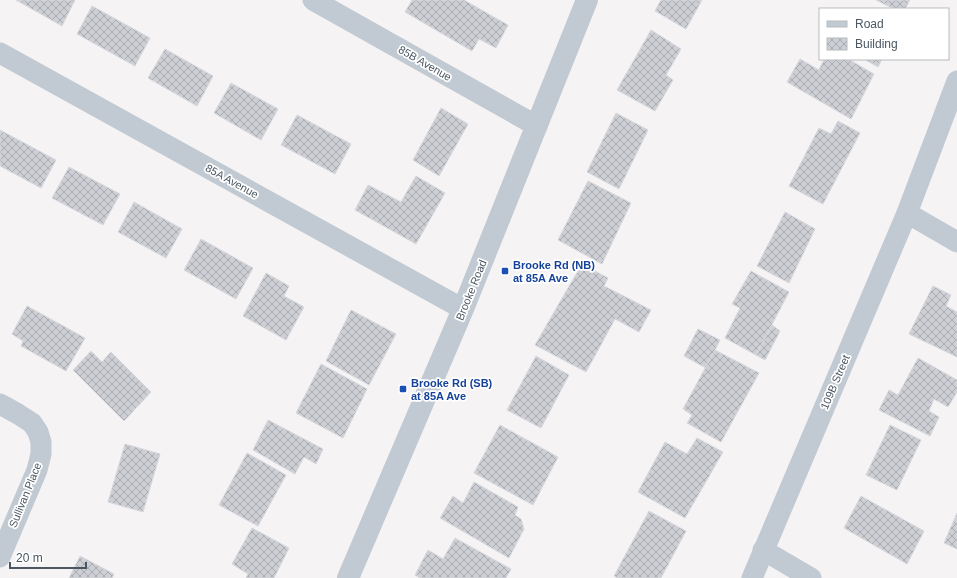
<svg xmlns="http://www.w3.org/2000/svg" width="957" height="578" font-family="Helvetica,sans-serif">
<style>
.building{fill:url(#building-cross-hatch);stroke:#d7d9de}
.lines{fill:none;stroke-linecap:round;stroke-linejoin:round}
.minor{stroke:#c1cad2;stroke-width:21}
.tertiary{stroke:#c1cad2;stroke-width:22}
.transit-dot{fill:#1a4fb4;stroke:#fff;stroke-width:1.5}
.labels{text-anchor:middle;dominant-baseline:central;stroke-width:3.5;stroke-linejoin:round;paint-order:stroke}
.street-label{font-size:11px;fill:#4a5661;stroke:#fff}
.transit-label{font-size:11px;font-weight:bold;fill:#164399;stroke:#fff;text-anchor:start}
</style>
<defs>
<pattern id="building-cross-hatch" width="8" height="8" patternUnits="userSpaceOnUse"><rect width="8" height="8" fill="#cdcfd5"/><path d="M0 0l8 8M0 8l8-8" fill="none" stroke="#a8abb0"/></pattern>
</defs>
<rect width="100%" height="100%" fill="#f5f3f3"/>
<g class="building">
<path d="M16 0H75L62 26Z"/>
<path d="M412 0H464L508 25 496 48 479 39 472 51 405 12Z"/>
<path d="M661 0H702L686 29 655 11Z"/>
<path d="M876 0H910L905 9H894Z"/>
<path d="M92 6 150 38 135 66 77 34Z"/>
<path d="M651 30 681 49 666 75 673 80 655 111 617 90Z"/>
<path d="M165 49 213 76 197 106 148 78Z"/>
<path d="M800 59 819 70 824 59H848L874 74 851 119 787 82Z"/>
<path d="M864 59H882L878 67Z"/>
<path d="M231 83 278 109 261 140 214 113Z"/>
<path d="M441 108 468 124 439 176 413 160Z"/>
<path d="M616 113 648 130 619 189 587 172Z"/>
<path d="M297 115 351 144 335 174 281 145Z"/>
<path d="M838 121 860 133 823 204 789 186 819 128 831 134Z"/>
<path d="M0 130 56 160 41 188 0 166Z"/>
<path d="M69 167 120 194 103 225 52 198Z"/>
<path d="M416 176 445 193 416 244 355 210 368 185 401 202Z"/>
<path d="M588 181 631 203 602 264 558 240Z"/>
<path d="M134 202 182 229 166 258 118 232Z"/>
<path d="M785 212 815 229 789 283 757 266Z"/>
<path d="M201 239 253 268 236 299 184 270Z"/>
<path d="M582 264 608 278 604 286 651 310 639 332 615 319 586 372 535 345Z"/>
<path d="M751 271 789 292 756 355 725 338 740 308 732 304Z"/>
<path d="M266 273 289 286 284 296 304 307 286 340 243 316Z"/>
<path d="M933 286 951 295 946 306 957 312V357L909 334Z"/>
<path d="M27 306 85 338 66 371 21 346 23 341 12 334Z"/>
<path d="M351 310 396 334 369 385 326 361Z"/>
<path d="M772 325 780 331 765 360 756 355Z"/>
<path d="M698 329 720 340 706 368 684 356Z"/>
<path d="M715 350 759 373 721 442 687 423 692 415 683 409Z"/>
<path d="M91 351 102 362 111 352 151 392 124 421 73 370Z"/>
<path d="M536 356 569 375 541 428 507 410Z"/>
<path d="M918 358 957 380V392L948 407 934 399 929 411 939 417 930 436 879 410 889 390 898 395Z"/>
<path d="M321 364 367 389 343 438 296 413Z"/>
<path d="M268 420 323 449 316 464 304 457 295 474 253 450Z"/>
<path d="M500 425 558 457 533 505 474 473Z"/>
<path d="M890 425 921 440 897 490 866 475Z"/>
<path d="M697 438 723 452 685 518 638 492 665 442 687 454Z"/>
<path d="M125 444 160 454 143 512 108 502Z"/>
<path d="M247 453 286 475 258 526 219 505Z"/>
<path d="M474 482 518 507 515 515 521 519 524 529 509 558 440 518 453 496 463 503Z"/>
<path d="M861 496 924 531 907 564 844 528Z"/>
<path d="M649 511 686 531 661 578H618L614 576Z"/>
<path d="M957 513V549L944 543Z"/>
<path d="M252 528 289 548 274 578H246L248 574 232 564Z"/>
<path d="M455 538 511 569 506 578H420L415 575 428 550 443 559Z"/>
<path d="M80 556 114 574 112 578H69Z"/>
</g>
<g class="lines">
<g class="minor">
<path d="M313 0 537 126"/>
<path d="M0 53 463 309"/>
<path d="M907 213 957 242"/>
<path d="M0 404 18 414 32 423 38 432 41 442V454L37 470 0 557"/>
<path d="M763 550 811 578"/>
<path d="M752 578 907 213 957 81"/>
</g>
<path class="tertiary" d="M348 578 463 309 587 0"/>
</g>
<g class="transit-dot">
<rect x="501" y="267" width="8" height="8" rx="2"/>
<rect x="399" y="385" width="8" height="8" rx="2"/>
</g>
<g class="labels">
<g class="street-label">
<text transform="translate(425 63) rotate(30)">85B Avenue</text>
<text transform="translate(232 181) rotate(29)">85A Avenue</text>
<text transform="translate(471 290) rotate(-68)">Brooke Road</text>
<text transform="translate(835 382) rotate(-67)">109B Street</text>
<text transform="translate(25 495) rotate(-68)">Sullivan Place</text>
</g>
<g class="transit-label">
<text x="513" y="265">Brooke Rd (NB)<tspan x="513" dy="13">at 85A Ave</tspan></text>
<text x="411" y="383">Brooke Rd (SB)<tspan x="411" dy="13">at 85A Ave</tspan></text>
</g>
</g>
<rect x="819" y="8" width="130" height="52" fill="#ffffff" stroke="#b7bbc0"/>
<rect x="827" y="21" width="20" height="6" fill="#c1cad2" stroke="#b7bbc0"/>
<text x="855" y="28" font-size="12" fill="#4a5661">Road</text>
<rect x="827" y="38" width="20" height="12" fill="url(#building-cross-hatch)" stroke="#b7bbc0"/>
<text x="855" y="48" font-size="12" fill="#4a5661">Building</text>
<path d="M10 562v6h76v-6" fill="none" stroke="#4a5661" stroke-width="2"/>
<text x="16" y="562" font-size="12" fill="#4a5661" stroke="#ffffff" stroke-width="3" paint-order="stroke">20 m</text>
</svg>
